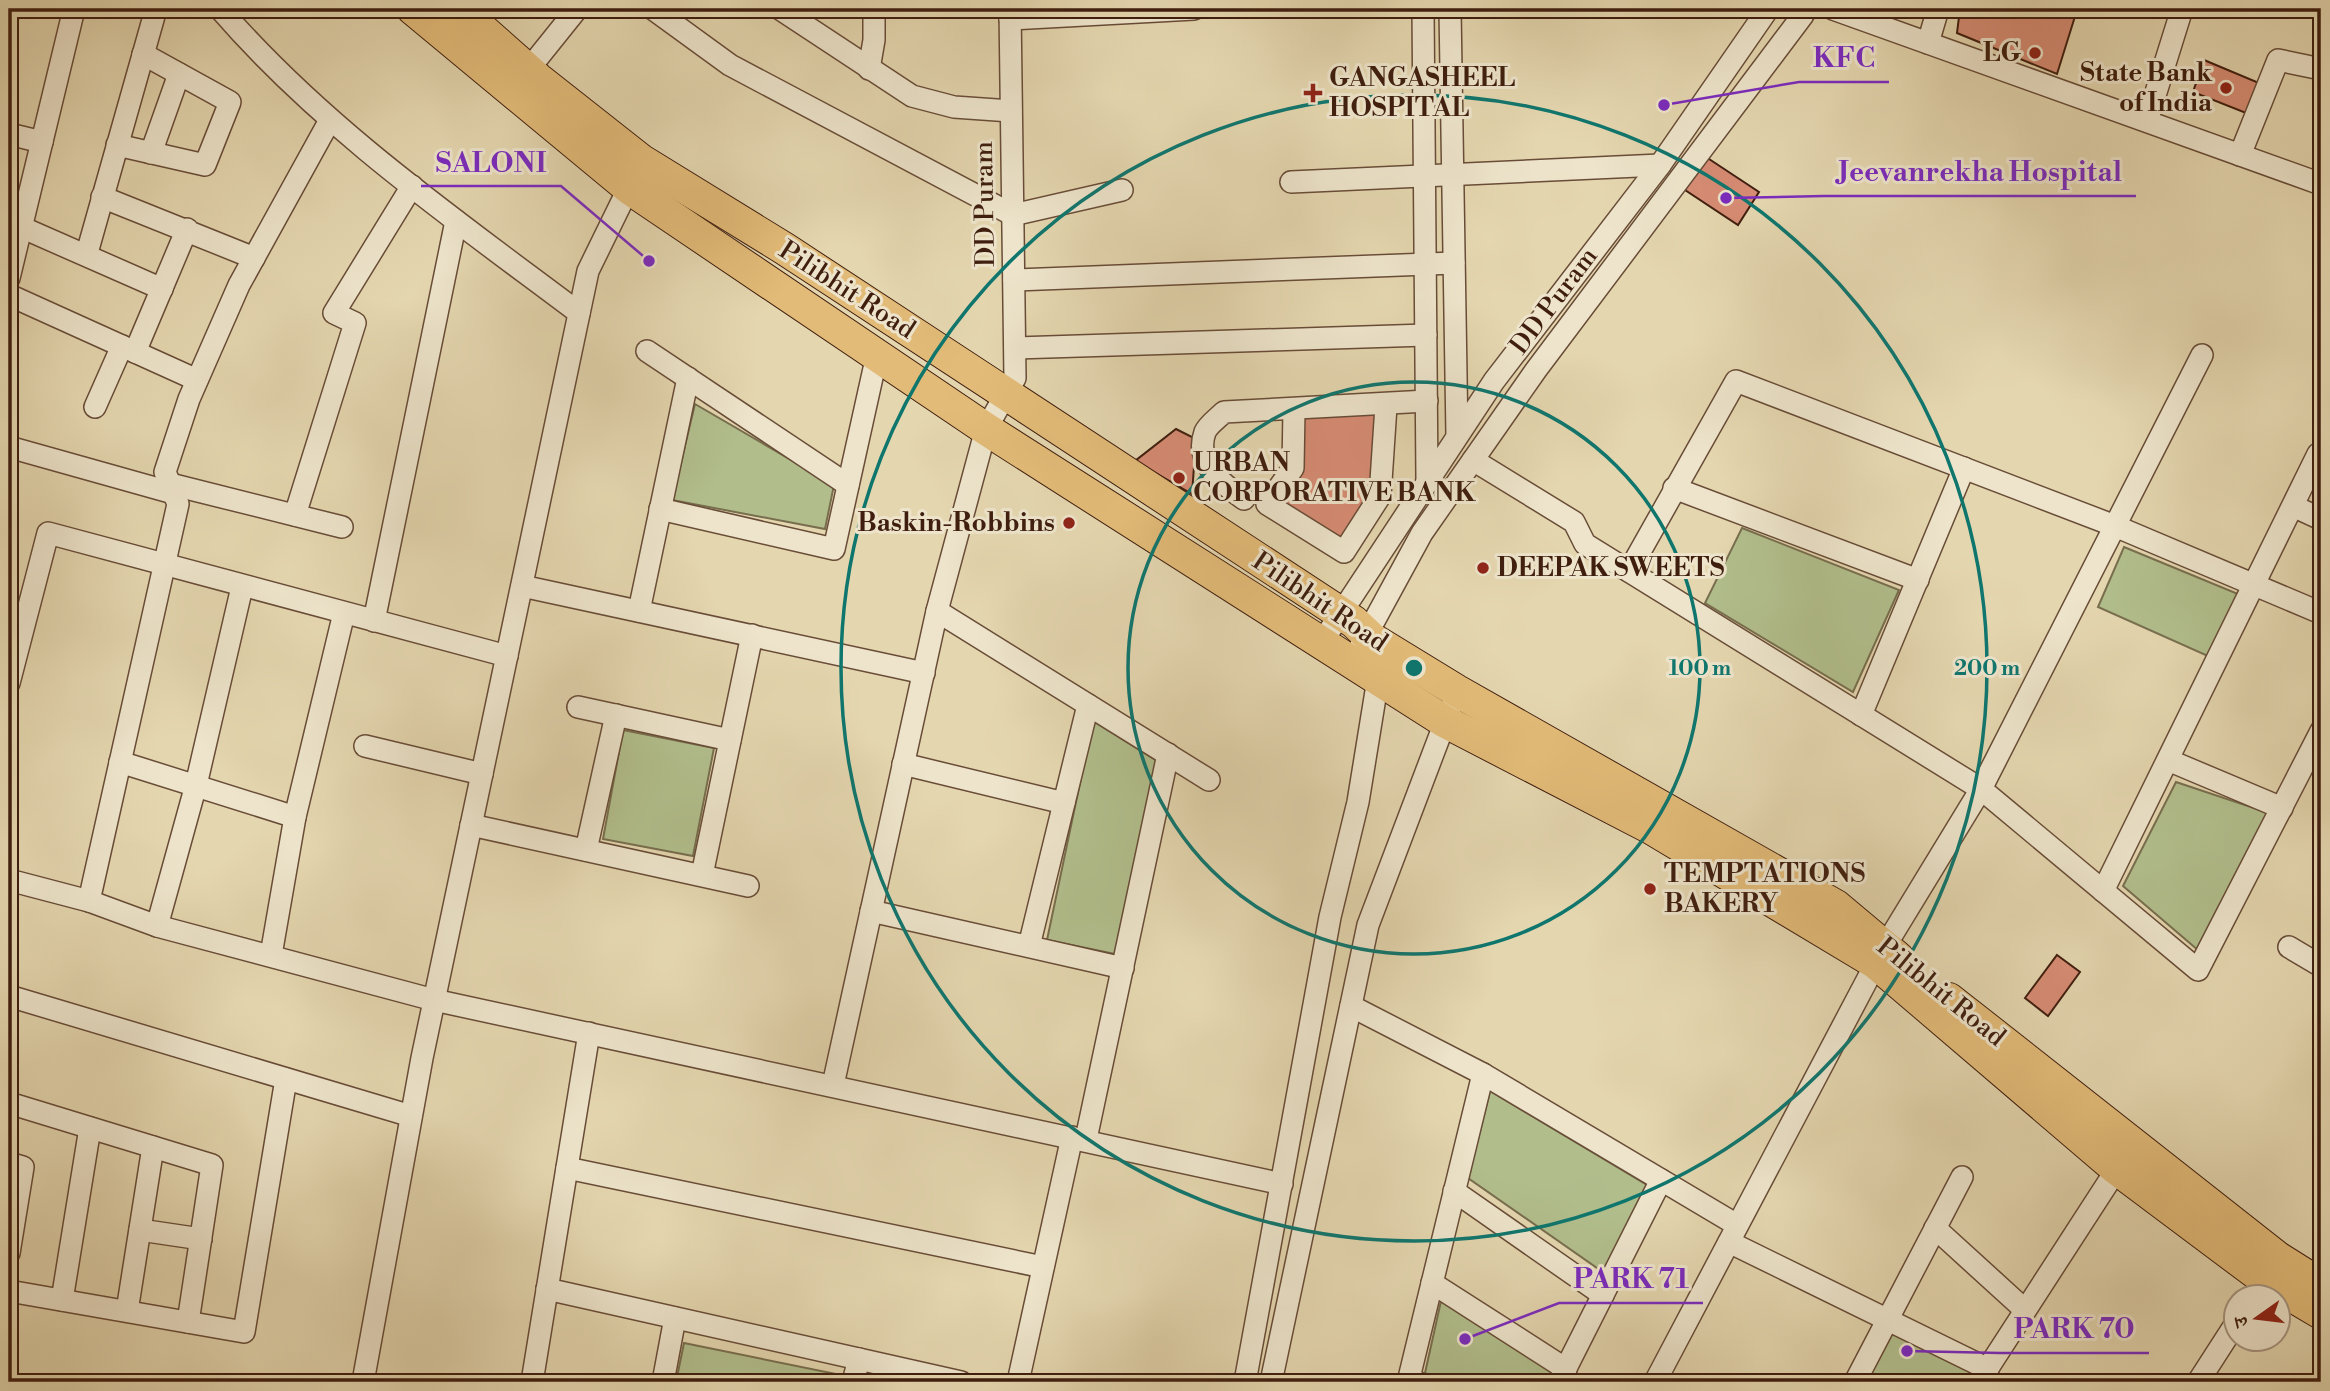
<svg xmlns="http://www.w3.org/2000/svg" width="2330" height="1391" font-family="'Libre Bodoni','Noto Serif Devanagari',serif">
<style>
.green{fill:#b1be8c;stroke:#786e4e;stroke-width:2}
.building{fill:#d78c74;stroke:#3f1e0f;stroke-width:2}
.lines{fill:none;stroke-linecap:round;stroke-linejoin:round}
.minor-casing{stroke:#684c37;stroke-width:24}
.highway-casing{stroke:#3f1e0f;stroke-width:34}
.minor{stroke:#ede4cb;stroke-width:21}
.highway{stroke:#e2bb78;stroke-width:32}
.ring{fill:none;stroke:#0f766e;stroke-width:3.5}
.poi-dot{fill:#8f2418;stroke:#ede4cb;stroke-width:2.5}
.labels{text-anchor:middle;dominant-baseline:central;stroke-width:6;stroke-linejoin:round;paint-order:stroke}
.poi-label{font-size:26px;font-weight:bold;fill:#3f1e0f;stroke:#ede4cb;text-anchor:start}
.street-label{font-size:26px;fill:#3f1e0f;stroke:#ede4cb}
.centre{fill:#0f766e;stroke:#ede4cb;stroke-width:3.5}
.ring-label{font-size:21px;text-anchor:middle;font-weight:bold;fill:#0f766e;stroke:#ede4cb;stroke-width:6;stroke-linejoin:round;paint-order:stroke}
.leader{fill:none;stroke:#7b2cbf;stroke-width:2.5}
.callout-dot{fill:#7b2cbf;stroke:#ede4cb;stroke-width:2.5}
.callout-label{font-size:28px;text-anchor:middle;font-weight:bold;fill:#7b2cbf;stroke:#ede4cb;stroke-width:6;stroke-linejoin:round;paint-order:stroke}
</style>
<rect width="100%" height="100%" fill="#e4d6af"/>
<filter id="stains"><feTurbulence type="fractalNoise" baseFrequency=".00286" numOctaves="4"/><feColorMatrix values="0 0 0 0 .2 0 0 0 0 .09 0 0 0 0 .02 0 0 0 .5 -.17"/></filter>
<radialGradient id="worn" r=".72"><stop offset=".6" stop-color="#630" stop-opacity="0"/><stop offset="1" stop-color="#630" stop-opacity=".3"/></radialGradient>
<g class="green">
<path d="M695 404 834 485 825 529 672 500Z"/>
<path d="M1742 528 1899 590 1853 692 1705 603Z"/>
<path d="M2124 547 2238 594 2210 657 2098 607Z"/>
<path d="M1093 721 1157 761 1115 954 1047 940Z"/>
<path d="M623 730 714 748 693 856 603 839Z"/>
<path d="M2176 782 2272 814 2199 951 2123 886Z"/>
<path d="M1490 1091 1647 1185 1607 1275 1468 1178Z"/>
<path d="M1441 1301 1556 1371 1549 1382H1444L1425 1373Z"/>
<path d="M1893 1330 1973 1373 1966 1382H1865Z"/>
<path d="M684 1343 841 1375 840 1382H676Z"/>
</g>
<g class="building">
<path d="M1960 9H2074L2077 10 2057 74 1957 33Z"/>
<path d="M2204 60 2259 83 2246 113 2193 92Z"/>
<path d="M1706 157 1759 192 1738 225 1685 190Z"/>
<path d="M1386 406 1380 496 1344 552 1267 504 1293 468 1294 409Z"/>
<path d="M1176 429 1196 439 1192 494 1135 461Z"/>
<path d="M2057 955 2080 972 2048 1016 2025 998Z"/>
</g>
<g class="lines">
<defs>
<g id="minor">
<path d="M220 9C323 128 454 219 579 313"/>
<path d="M653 9 730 65 1013 215 1122 190"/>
<path d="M780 9 912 96 954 107 1011 111"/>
<path d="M1423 9 1427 480"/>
<path d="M1450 9 1457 436"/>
<path d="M1833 9 2321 184"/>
<path d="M9 13 10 9"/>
<path d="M1010 19 1194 9"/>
<path d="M1928 43 1938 9"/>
<path d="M869 69 874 40V9"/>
<path d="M528 70 577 9"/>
<path d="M2147 121 2182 9"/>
<path d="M9 134 42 142"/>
<path d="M117 145 205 165 230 102 143 54"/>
<path d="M151 153 179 74"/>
<path d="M2240 155 2278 60 2321 69"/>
<path d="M1291 182 1660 165"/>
<path d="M102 197 254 258"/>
<path d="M21 227 162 289"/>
<path d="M87 253 156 9"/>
<path d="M9 278 74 9"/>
<path d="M1014 280 1454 263"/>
<path d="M9 295 197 380"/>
<path d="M1015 348 1426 335"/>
<path d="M647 351 848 485"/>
<path d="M135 352 187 229"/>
<path d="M95 407 122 346"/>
<path d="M1294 409 1293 468 1267 504 1344 552 1380 496 1386 406"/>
<path d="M9 447 173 493"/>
<path d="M1473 460 1574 522 1585 544 1981 789 2198 970 2321 731"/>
<path d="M170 484 342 527"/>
<path d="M1674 488 1918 580"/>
<path d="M1244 499C1222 484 1194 463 1205 432 1208 425 1218 418 1224 412L1427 401"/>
<path d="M2293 506 2321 519"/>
<path d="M660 509 834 549 877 355"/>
<path d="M295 515 355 323 334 313 412 186"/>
<path d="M1629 571 1736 381 2115 526 2321 613"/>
<path d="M522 586 924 673"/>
<path d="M639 611 688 378"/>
<path d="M937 611 1209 780"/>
<path d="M374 621 456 221"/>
<path d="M1322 642 1494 381 1660 165 1768 9"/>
<path d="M1361 645 1422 533 1536 370 1803 15"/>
<path d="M9 683 48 533 507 656"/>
<path d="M578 707 730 740"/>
<path d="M1861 715 1964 468"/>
<path d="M365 746 482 774"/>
<path d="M2168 760 2282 808"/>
<path d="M120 762 295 817"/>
<path d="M903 764 1064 803"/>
<path d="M471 825 748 886"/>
<path d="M586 850 616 715"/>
<path d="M702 875 752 635"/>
<path d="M9 880 89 901 157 926 434 1000 1282 1184"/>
<path d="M2103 891 2318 454 2321 456"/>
<path d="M89 901 178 504 165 472 189 399 239 285 330 120"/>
<path d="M871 911 1123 968"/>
<path d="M157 926 196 785 242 587"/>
<path d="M1029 946 1088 705"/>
<path d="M2289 947 2321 966"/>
<path d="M271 955 295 817 344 613"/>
<path d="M9 996 411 1116"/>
<path d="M1351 1006 1483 1074 1737 1225"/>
<path d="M833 1085 937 611 986 429 1015 378 1010 9"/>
<path d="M9 1103 212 1165 188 1322"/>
<path d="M1086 1139 1168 754"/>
<path d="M9 1163 23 1167 9 1253"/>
<path d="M567 1168 1043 1267"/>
<path d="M1454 1191 1603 1295"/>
<path d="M1935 1228 2025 1310"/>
<path d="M140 1230 201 1239"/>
<path d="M1729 1242 1988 1369"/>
<path d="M1432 1283 1566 1369"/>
<path d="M547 1289 961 1382"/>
<path d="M9 1291 244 1332 286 1079"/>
<path d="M62 1300 90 1128"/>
<path d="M127 1311 153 1147"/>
<path d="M363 1382 422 1058 588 271 633 179"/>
<path d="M532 1382 589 1033"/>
<path d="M663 1382 675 1318"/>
<path d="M853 1382 859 1359"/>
<path d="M1018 1382 1072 1137"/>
<path d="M1245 1382 1330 917 1358 802 1378 679 1385 669"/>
<path d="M1271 1382 1368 925 1450 709"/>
<path d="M1417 1382 1409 1378 1483 1074"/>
<path d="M1559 1382 1661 1180"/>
<path d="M1655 1382 1884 948 1981 789 2202 355"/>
<path d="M1855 1382 1962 1177"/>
<path d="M1979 1382 2124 1158"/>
<path d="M2198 1382 2236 1323"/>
</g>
<g id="highway">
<path d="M413 9 629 188 986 429 1444 721 1651 828 1876 963 2117 1169 2264 1279 2321 1313"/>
<path d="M459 9 538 79 642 161 785 249 1354 622 1372 639 1457 691 1836 906 1898 958"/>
<path d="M1949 999 2278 1258 2321 1285"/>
</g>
</defs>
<use href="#minor" class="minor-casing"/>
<use href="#highway" class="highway-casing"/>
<use href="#minor" class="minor"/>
<use href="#highway" class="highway"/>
</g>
<g class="ring">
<circle cx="1414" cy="668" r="286"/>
<circle cx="1414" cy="668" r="573"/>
</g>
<g class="poi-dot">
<circle cx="2035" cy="53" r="7"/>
<circle cx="2226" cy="88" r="7"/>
<path d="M1309.5 82.5h7v7h7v7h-7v7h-7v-7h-7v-7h7z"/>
<circle cx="1179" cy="478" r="7"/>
<circle cx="1069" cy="523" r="7"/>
<circle cx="1483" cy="568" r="7"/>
<circle cx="1650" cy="889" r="7"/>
</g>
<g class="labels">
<g class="poi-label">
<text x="2021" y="53" text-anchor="end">LG</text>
<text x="2212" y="73" text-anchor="end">State Bank<tspan x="2212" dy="30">of India</tspan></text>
<text x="1329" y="78">GANGASHEEL<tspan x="1329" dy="30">HOSPITAL</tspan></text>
<text x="1193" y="463">URBAN<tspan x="1193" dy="30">CORPORATIVE BANK</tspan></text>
<text x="1055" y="523" text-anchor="end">Baskin-Robbins</text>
<text x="1497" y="568">DEEPAK SWEETS</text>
<text x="1664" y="874">TEMPTATIONS<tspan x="1664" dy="30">BAKERY</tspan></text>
</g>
<g class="street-label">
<text transform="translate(985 204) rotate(-91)">DD Puram</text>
<text transform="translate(847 290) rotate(33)">Pilibhit Road</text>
<text transform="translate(1554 301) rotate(-53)">DD Puram</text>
<text transform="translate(1320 602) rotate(34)">Pilibhit Road</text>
<text transform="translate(1941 992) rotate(39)">Pilibhit Road</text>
</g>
</g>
<circle cx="1414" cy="668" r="10" class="centre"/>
<g class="ring-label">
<text x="1700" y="675">100 m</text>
<text x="1987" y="675">200 m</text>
</g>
<path class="leader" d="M1664 105L1799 82H1889M649 261L561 186H421M1726 198L1824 196H2136M1465 1339L1559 1303H1703M1907 1351L2000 1353H2149"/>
<g class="callout-dot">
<circle cx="1664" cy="105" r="7"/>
<circle cx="649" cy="261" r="7"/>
<circle cx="1726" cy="198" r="7"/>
<circle cx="1465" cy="1339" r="7"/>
<circle cx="1907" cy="1351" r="7"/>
</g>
<g class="callout-label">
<text x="1844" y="67">KFC</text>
<text x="491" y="172">SALONI</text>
<text x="1980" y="181">Jeevanrekha Hospital</text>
<text x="1631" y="1288">PARK 71</text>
<text x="2074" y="1338">PARK 70</text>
</g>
<rect width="2330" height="1391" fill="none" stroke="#e4d6af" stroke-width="35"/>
<rect x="10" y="10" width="2309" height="1370" fill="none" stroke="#3f1e0f" stroke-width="3.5"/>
<rect x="18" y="18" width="2295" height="1356" fill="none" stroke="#3f1e0f" stroke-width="2"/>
<g transform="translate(2257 1318) rotate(256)"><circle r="33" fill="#ede4cb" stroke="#a79580" stroke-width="2"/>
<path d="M0-5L12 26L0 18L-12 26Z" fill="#8f2418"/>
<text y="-10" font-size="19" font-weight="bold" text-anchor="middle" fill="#3f1e0f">उ</text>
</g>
<rect width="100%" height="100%" filter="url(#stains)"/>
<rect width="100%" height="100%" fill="url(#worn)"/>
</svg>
